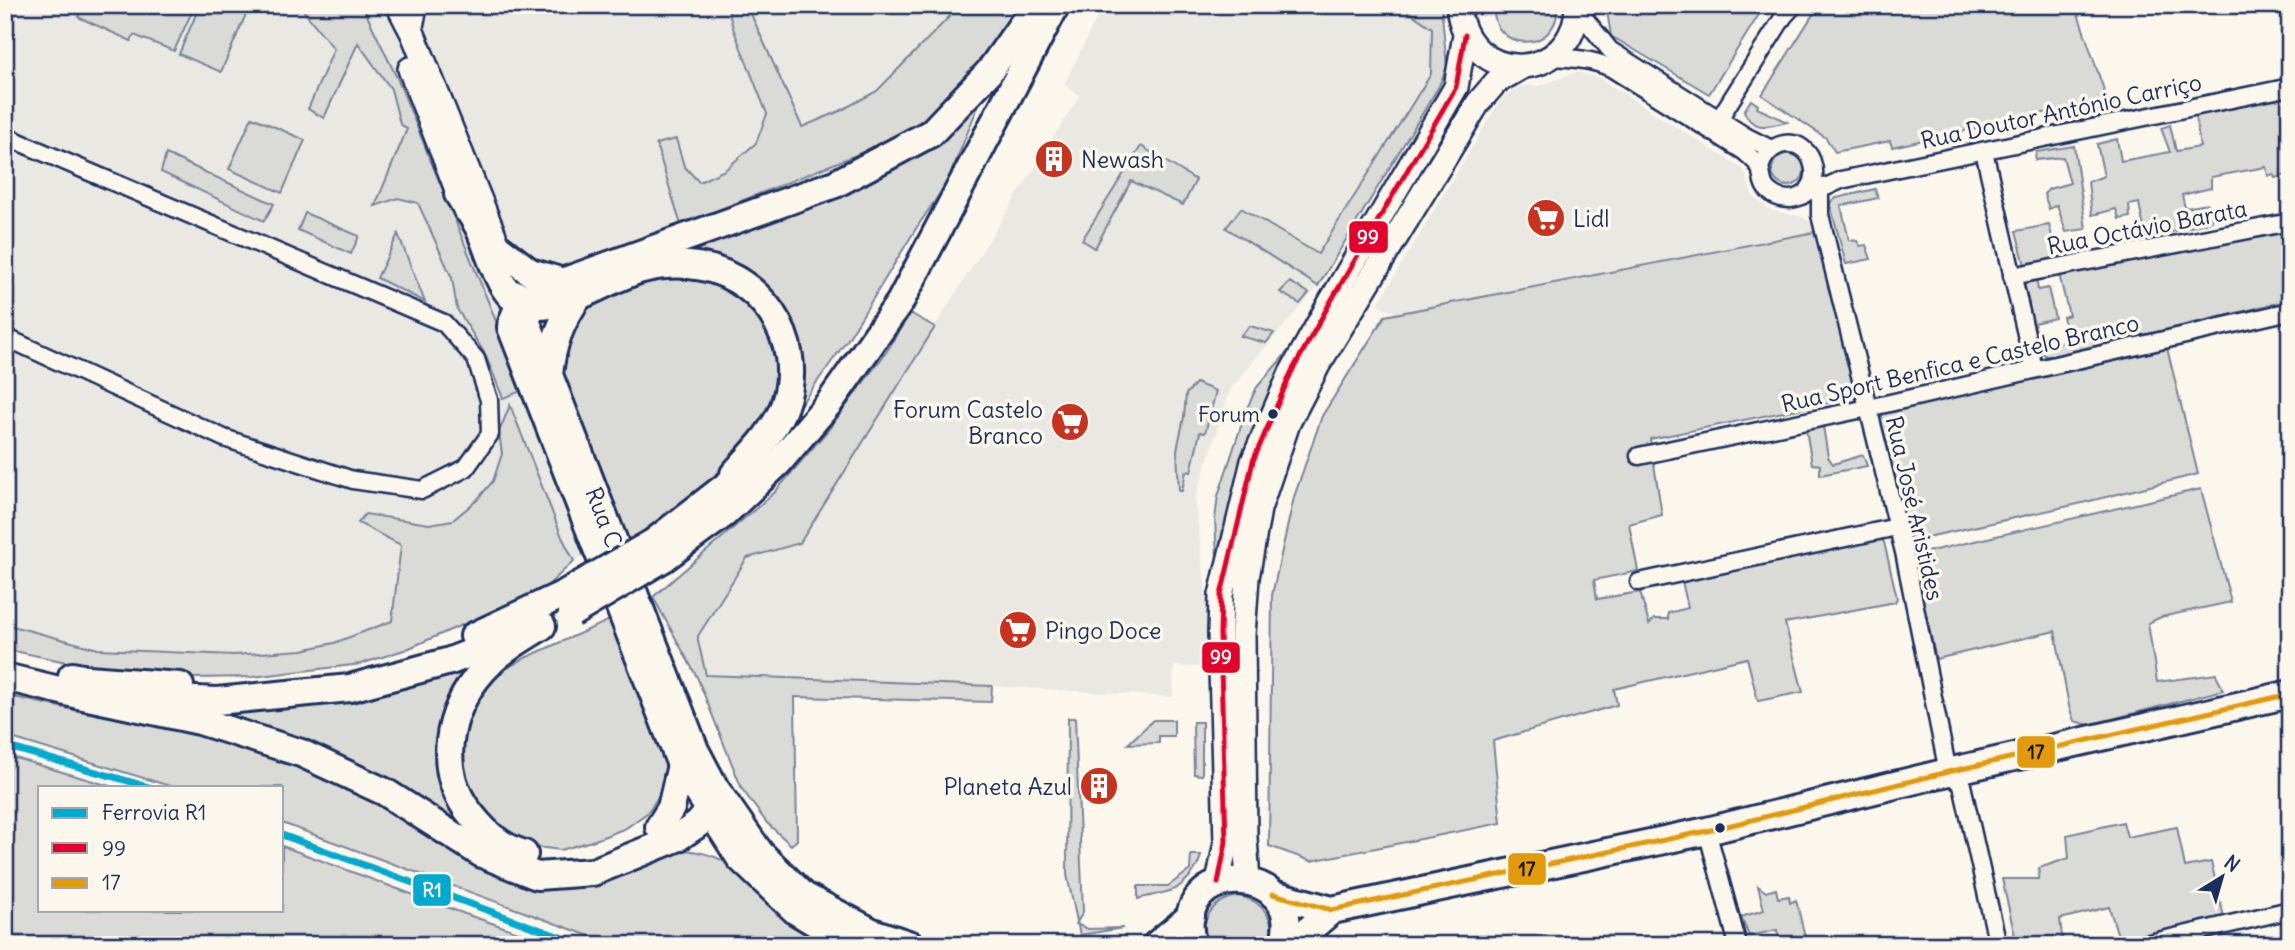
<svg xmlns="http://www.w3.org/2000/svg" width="2295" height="950" font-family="Delius,sans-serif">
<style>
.built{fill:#eae8e2}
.green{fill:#dadad7;stroke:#7a849a;stroke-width:2}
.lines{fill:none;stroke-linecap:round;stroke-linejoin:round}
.street-casing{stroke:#1b2f5e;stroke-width:21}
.secondary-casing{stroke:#1b2f5e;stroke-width:28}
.primary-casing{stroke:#1b2f5e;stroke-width:32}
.street{stroke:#fbf7ec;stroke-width:16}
.secondary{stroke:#fbf7ec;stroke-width:23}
.primary{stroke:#fbf7ec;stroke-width:26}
.primary-bridge-casing{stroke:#1b2f5e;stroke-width:32;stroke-linecap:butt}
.primary-bridge{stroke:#fbf7ec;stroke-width:26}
.bus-1-casing{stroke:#fbf7ec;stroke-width:10}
.bus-2-casing{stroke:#fbf7ec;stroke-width:10}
.bus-1{stroke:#e4002b;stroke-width:5}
.bus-2{stroke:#e19a09;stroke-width:5}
.rail-1-casing{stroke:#fbf7ec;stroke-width:12}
.rail-1{stroke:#00a9ce;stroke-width:7}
.bus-dot{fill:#1b2f5e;stroke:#fbf7ec;stroke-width:2.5}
.labels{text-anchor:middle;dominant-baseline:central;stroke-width:7;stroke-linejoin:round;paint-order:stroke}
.bus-label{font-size:21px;fill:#1b2f5e;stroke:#fbf7ec;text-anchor:end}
.street-label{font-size:23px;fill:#1b2f5e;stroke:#fbf7ec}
.poi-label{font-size:23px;fill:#1b2f5e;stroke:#fbf7ec;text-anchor:start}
.line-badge{stroke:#fbf7ec;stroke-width:2.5}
.badge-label{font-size:19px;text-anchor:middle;font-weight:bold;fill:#fff}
.pale-badge-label{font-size:19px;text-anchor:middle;font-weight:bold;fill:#111}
</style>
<rect width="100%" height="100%" fill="#fbf7ec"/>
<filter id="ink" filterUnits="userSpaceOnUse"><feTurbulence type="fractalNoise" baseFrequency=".0143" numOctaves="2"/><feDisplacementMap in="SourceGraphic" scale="14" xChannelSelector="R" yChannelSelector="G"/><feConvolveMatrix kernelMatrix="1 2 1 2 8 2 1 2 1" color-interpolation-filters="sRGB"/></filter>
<g filter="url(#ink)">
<g class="built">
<path d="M5 5H1023L806 391 699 486 574 561 318 661 147 662 5 624Z"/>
<path d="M1103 5H1441L1447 67 1439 86 1318 286 1231 388 1195 499 1207 601 1205 667 1174 666 1173 697 992 686 705 675 698 636 747 558 800 542 1080 95 1064 85Z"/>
<path d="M1576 72 1597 77 1743 169 1753 196 1772 211 1803 217 1820 231 1397 314 1378 304 1501 99 1520 86H1539Z"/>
</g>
<g class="green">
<path d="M83 5H195L174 51 134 35 131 41 78 17Z"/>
<path d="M200 5H250L221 72 179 54Z"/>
<path d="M299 5H362L398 80 524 390 503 398 485 354 457 309 452 278 418 203 398 198 375 206 407 129 400 124 391 89 358 43 324 118 308 109 334 49Z"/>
<path d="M727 5H747L802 127 840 111 877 91 950 16 953 5H1029L945 104 898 138 681 225 656 144 676 139 684 166 699 182 725 170 756 143 767 114 733 28Z"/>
<path d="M1399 5H1441L1447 67 1439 86 1318 286 1226 228 1241 208 1318 254 1431 74 1432 28Z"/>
<path d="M1494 5H1558C1558 57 1489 51 1494 5Z"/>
<path d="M1606 5H1765L1709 94 1611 36Z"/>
<path d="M1826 5H2113L2078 14 2107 99 1892 147 1890 141 1835 152 1826 138 1762 95 1812 16Z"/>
<path d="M983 94 947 183 917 227 848 339 796 411 805 376 803 353 797 334 782 308 659 257 820 202 867 184 906 163 933 145Z"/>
<path d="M2290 97V174L2275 178 2273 174 2268 176 2266 167 2211 177V188L2182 195 2185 208 2208 204 2212 221 2146 239 2139 203 2129 205 2130 217 2119 219 2116 209 2092 215 2088 182 2104 176 2097 144 2117 139 2121 161 2170 152 2161 128 2170 125 2176 151 2200 147 2196 120 2197 115Z"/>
<path d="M1751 100 1758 105 1757 108 1787 122C1769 126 1752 132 1744 111Z"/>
<path d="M252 117 305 140 282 193 229 169Z"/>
<path d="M1141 146 1196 180 1183 205 1131 181 1095 248 1082 240Z"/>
<path d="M2074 146 2086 229 2066 232 2057 205 2049 209 2044 194 2049 189 2070 183 2063 157 2035 160 2036 152Z"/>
<circle cx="1788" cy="170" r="16"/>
<path d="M166 154 274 204 264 221 161 172Z"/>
<path d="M1875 189 1878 198 1841 206 1849 240 1857 241 1860 246 1866 245 1871 259 1846 264 1830 204 1832 200 1837 198Z"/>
<path d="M305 213 359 236 351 254 298 230Z"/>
<path d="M2290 224V300L2056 356H2046L2040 351 2023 281 2036 278 2038 290 2048 288 2055 318 2034 323 2040 348 2069 341 2063 317 2069 315 2059 274Z"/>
<path d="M2049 225 2057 256 2031 266 2025 265 2016 231Z"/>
<path d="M1820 231 1857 397 1650 439 1662 515 1629 524 1638 571 1594 580 1597 599 1640 592 1649 624 1654 619H1668V613L1688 608 1682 581 1874 537H1879L1884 542 1897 598 1895 602 1785 623 1803 692 1758 701 1747 658 1614 689 1617 705 1493 741 1501 823 1311 861 1269 846 1272 595 1294 497 1322 416 1385 316Z"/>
<path d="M398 234 425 302 377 278Z"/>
<path d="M689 275 730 285 786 334 784 407 701 492 628 548 561 374V351L584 309 601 296 641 280Z"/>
<path d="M1290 282 1309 293 1300 304 1280 292Z"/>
<path d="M910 313 935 327 800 543 747 558 698 636V641L706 675 992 686 991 702 795 697 797 840 791 845 767 823 742 789 697 677 653 597 775 492 829 429 887 351Z"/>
<path d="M1250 326 1274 333 1266 343 1240 336Z"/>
<path d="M1291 348 1294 351 1222 559 1217 558 1215 519 1218 496 1247 408 1257 387Z"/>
<path d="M2167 348 2198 474 2078 504 1909 541 1881 420 1883 414 1889 409Z"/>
<path d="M1196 383 1216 391 1205 433 1200 432 1191 472 1186 471 1182 491H1179L1177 450 1184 417 1186 394Z"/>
<path d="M510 405 562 537 574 561 544 589 407 649 361 664 252 677 192 678 80 665 5 649V624L98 649 234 655 302 650 334 643 392 621 401 545 358 523 365 514 429 524 453 520 477 500 493 481 502 454 499 432Z"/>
<path d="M1823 426 1828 457 1833 464 1863 455 1867 466 1820 475V465L1812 464 1806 430Z"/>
<path d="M2201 489 2231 602 2161 617 2148 623 2157 682 2216 674 2223 690 2089 725 2074 721 2069 706 2055 631 1936 659 1914 560 1918 554Z"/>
<path d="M612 619 667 766 663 790 647 813 626 828 595 840 561 850 528 846 495 831 466 789 459 752 476 693 501 672 525 658Z"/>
<path d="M483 663 454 699 453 809 466 830 207 711C299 700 396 697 483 663Z"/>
<path d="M5 695 78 711 206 732 319 768 509 876 667 850C727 847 746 878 785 915 796 926 811 935 824 945H614L282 823V787H173L5 736Z"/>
<path d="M1068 718H1075L1083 912 1076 924 1088 929 1123 928 1080 935 1067 875Z"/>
<path d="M1153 720H1174V736H1159V743L1128 744Z"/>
<path d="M1193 722H1202V775L1194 774Z"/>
<path d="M5 755 113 787H40V910H282V846L465 914 557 945H5Z"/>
<path d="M2123 822 2127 837 2177 827 2185 867 2211 862 2224 917 2120 942 2109 907 2060 919 2063 945H2017L2002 879H2038L2039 868 2069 858 2067 835Z"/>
<path d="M1191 855H1201C1198 868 1188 880 1177 888 1174 891 1145 897 1138 899V886H1168L1190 870Z"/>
<path d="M1758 886 1766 892 1776 889 1778 898 1789 896 1790 903 1796 900 1807 945H1780L1777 930 1749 936 1741 917 1764 910Z"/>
<path d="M1238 896C1262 900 1279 920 1268 945H1208C1197 920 1213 900 1238 896Z"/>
</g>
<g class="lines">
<defs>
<g id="street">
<path d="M1577 9 1610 50 1747 137 1771 149"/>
<path d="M413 34 419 5"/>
<path d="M1550 57C1571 58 1592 59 1611 68L1745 152C1750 157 1757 162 1760 168 1763 177 1761 185 1770 192 1775 197 1783 199 1790 199 1829 196 1817 134 1780 145 1769 149 1763 157 1760 168"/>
<path d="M1719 119 1784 16 1794 5"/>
<path d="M5 136 444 323 476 359 489 400 490 434 466 468 422 490 353 480 224 438 5 337"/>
<path d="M1984 151 2034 369"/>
<path d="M1811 186 1826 187 1841 180 2290 87"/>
<path d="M1810 187 1820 196V215L1904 552 1948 772 1962 785 1998 945"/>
<path d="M2012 276 2290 222"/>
<path d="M1639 456 1868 408 2290 311"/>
<path d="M1639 582 1897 527"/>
<path d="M1707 831 1738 945"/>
<path d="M2141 945 2290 910"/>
</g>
<g id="secondary">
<path d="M398 5 413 34 494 235"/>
<path d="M1458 5C1466 89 1576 84 1577 5"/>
<path d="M410 69 465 210"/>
<path d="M517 293 549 375"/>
<path d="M1248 881 1245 838 1243 635 1247 578 1259 509 1288 423 1318 365 1478 103 1496 82 1522 67"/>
<path d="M1218 883 1226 842 1220 634 1221 595 1253 461 1291 373 1331 301 1456 87 1465 35"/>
</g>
<g id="primary">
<path d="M458 194C465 205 472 215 478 226 489 247 498 294 521 303 560 318 609 275 647 268 659 265 676 264 689 265 758 270 808 340 784 406 775 431 752 454 734 474"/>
<path d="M499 248 530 272 560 281"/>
<path d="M579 296C561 321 552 344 549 375L695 750 715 788 760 853 804 896 872 932 911 945"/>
<path d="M654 542 753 465"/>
<path d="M664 558 724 514 778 463 830 402 900 302 1056 5"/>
<path d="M474 636 564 594"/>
<path d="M72 676 88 679 180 686"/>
<path d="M5 677 79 695H96"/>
<path d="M79 695 200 721 301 753 385 792 482 854 537 876 593 872 677 838 698 824 709 811 713 795"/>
<path d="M155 698 217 701 350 688 450 661 507 639"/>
<path d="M659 827 671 808 681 765"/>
<path d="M524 854C498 846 482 830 466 808 434 761 451 701 490 663 504 648 525 637 542 626"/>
<path d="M1273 894 1332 910 1707 831 1948 772 2290 694"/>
<path d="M852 945 796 911 740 858 681 765 511 327C515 309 523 302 537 291L835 184 931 133 989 72 1036 5"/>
<path d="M1156 945 1191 916"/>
<path d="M1193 945C1166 856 1311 863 1283 945"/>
<path d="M1291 945 1332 910"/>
</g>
</defs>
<use href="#street" class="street-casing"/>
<use href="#secondary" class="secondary-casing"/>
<use href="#primary" class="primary-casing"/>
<use href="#street" class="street"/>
<use href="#secondary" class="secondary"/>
<use href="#primary" class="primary"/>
<defs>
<g id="primary-bridge">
<path d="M564 594 654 542"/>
<path d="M572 613 664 558"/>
</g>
</defs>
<use href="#primary-bridge" class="primary-bridge-casing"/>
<use href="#primary-bridge" class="primary-bridge"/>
<defs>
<path id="bus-1" d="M1218 883 1226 842 1220 634 1221 595 1253 461 1291 373 1331 301 1456 87 1465 35"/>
<path id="bus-2" d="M1273 894 1332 910 1707 831 1948 772 2290 694"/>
</defs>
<use href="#bus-1" class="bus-1-casing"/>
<use href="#bus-2" class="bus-2-casing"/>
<use href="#bus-1" class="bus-1"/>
<use href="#bus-2" class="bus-2"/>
<defs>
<g id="rail-1">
<path d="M5 746 149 787"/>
<path d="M282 835 582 945"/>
</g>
</defs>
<use href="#rail-1" class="rail-1-casing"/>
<use href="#rail-1" class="rail-1"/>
</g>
</g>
<defs>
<symbol id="building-disc" viewBox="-11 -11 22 22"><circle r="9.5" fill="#c8321e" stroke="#fbf7ec"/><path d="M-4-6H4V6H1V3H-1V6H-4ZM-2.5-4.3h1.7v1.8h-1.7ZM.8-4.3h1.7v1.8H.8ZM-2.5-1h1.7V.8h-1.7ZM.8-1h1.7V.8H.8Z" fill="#fff"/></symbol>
<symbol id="supermarket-disc" viewBox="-11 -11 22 22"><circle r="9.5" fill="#c8321e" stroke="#fbf7ec"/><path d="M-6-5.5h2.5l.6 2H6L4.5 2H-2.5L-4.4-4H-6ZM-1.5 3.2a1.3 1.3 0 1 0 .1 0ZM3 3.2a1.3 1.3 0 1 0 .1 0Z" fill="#fff"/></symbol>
</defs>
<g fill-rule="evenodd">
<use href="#building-disc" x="1032" y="137" width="44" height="44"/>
<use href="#supermarket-disc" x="1524" y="196" width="44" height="44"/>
<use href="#supermarket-disc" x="1048" y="400" width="44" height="44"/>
<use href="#supermarket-disc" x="996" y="608" width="44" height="44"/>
<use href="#building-disc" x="1077" y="764" width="44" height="44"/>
</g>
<g class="bus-dot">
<circle cx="1273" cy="414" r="6"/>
<circle cx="1720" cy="828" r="6"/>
</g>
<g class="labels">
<g class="bus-label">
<text x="1260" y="414">Forum</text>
</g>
<g class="street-label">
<text transform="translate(2061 111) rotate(-12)">Rua Doutor António Carriço</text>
<text transform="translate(2147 227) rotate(-11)">Rua Octávio Barata</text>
<text transform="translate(1960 363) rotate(-13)">Rua Sport Benfica e Castelo Branco</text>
<text transform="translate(1915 508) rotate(77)">Rua José Aristides</text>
<text transform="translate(604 517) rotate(69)">Rua C</text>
</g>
<g class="poi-label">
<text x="1081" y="159">Newash</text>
<text x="1573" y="218">Lidl</text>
<text x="1043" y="409" text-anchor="end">Forum Castelo<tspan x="1043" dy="26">Branco</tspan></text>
<text x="1045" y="630">Pingo Doce</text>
<text x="1072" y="786" text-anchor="end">Planeta Azul</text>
</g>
</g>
<g class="line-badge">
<rect x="1348" y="220" width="41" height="34" rx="7" fill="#e4002b"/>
<rect x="1201" y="641" width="40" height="33" rx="7" fill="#e4002b"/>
<rect x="2016" y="735" width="40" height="34" rx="7" fill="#e19a09"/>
<rect x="1507" y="852" width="40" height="34" rx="7" fill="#e19a09"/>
<rect x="412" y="873" width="40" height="34" rx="7" fill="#00a9ce"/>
</g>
<g class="badge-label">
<text x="1368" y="244">99</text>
<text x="1221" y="664">99</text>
<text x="432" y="897">R1</text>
</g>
<g class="pale-badge-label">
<text x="2036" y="759">17</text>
<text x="1527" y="876">17</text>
</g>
<rect width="2295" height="950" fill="none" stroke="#fbf7ec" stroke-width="28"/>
<rect x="14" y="14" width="2267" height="922" fill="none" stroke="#1b2f5e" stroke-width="2.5" filter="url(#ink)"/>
<rect x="38" y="786" width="245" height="126" fill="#fbf7ec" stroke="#a1a7b3" stroke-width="2"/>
<rect x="52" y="808" width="35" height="10" fill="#00a9ce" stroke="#a1a7b3" stroke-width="2"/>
<text x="102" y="820" font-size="21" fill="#1b2f5e">Ferrovia R1</text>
<rect x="52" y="843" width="35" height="10" fill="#e4002b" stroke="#a1a7b3" stroke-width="2"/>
<text x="102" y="856" font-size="21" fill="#1b2f5e">99</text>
<rect x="52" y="878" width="35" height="10" fill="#e19a09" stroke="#a1a7b3" stroke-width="2"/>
<text x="102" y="890" font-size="21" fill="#1b2f5e">17</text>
<g transform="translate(2222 877) rotate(37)" stroke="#fbf7ec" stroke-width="5" paint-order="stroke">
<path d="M0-5L12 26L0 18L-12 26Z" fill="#1b2f5e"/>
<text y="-10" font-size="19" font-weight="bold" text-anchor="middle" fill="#1b2f5e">N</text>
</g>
</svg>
